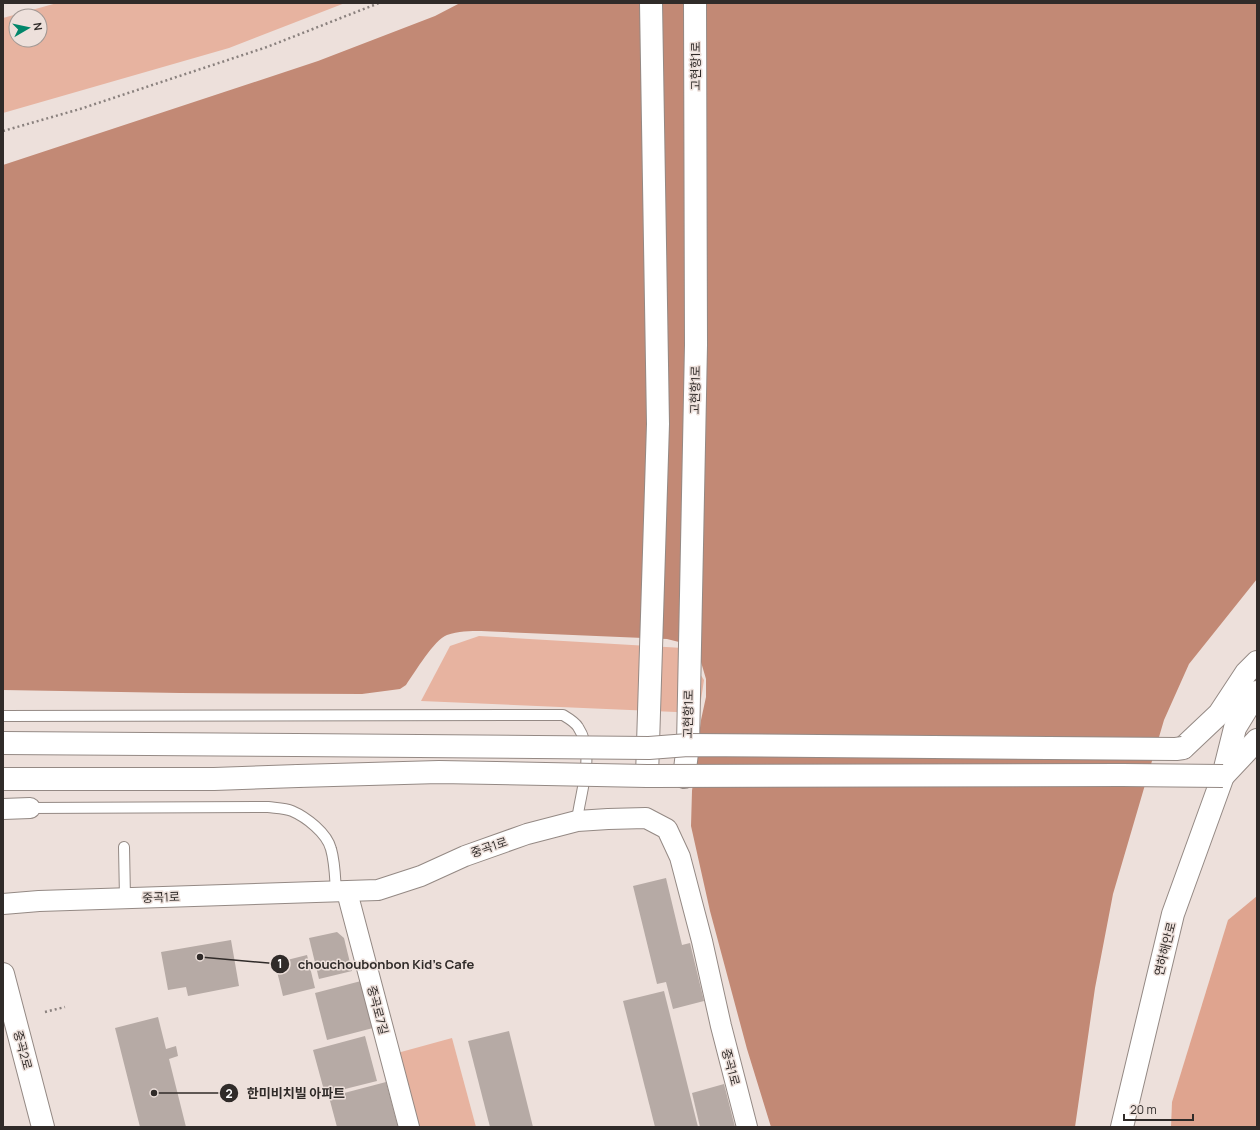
<svg xmlns="http://www.w3.org/2000/svg" width="1260" height="1130" font-family="Manrope,'Noto Sans KR',sans-serif">
<style>
.green{fill:#e7b3a0;fill-rule:evenodd}
.forest{fill:#dfa48f}
.water{fill:#c28975}
.building{fill:#b6aaa5}
.lines{fill:none;stroke-linecap:round;stroke-linejoin:round}
.service-casing{stroke:#948984;stroke-width:12}
.minor-casing{stroke:#948984;stroke-width:22}
.tertiary-casing{stroke:#948984;stroke-width:24}
.path{stroke:#8a817e;stroke-width:2.5;stroke-dasharray:2 3;stroke-linecap:butt}
.service{stroke:#fff;stroke-width:10}
.minor{stroke:#fff;stroke-width:20}
.tertiary{stroke:#fff;stroke-width:22}
.tertiary-bridge-casing{stroke:#948984;stroke-width:24;stroke-linecap:butt}
.tertiary-bridge{stroke:#fff;stroke-width:22}
.labels{text-anchor:middle;dominant-baseline:central;stroke-width:3;stroke-linejoin:round;paint-order:stroke}
.street-label{font-size:12px;fill:#302b29;stroke:#ede0db}
.leader{fill:none;stroke:#302b29;stroke-width:1.5}
.callout-dot{fill:#302b29;stroke:#ede0db;stroke-width:1.5}
.mark-label{font-size:12px;text-anchor:middle;font-weight:bold;fill:#fff}
.callout-label{font-size:13px;text-anchor:middle;font-weight:bold;fill:#302b29;stroke:#ede0db;stroke-width:3;stroke-linejoin:round;paint-order:stroke}
</style>
<rect width="100%" height="100%" fill="#ede0db"/>
<g class="green">
<path d="M57 3H345L229 48 3 113V18ZM16 16H40V40H16Z"/>
<path d="M479 636 683 648 704 680 699 713 421 701 450 646Z"/>
<path d="M452 1038 476 1127H409L390 1055Z"/>
</g>
<path class="forest" d="M1257 896V1127H1171L1172 1102 1228 920Z"/>
<path class="water" d="M460 3H1257V579L1189 664 1164 720 1113 894 1095 988 1075 1127H771L747 1049 710 911 691 826 692 791 701 720 706 697V679L701 662 693 652 683 643 667 639 481 631C470 631 458 631 447 635 434 640 415 672 406 685L400 689 362 694 180 693 3 690V165L318 61 435 16Z"/>
<g class="building">
<path d="M666 878 682 945 690 943 704 1001 673 1009 666 982 657 984 633 886Z"/>
<path d="M337 932 344 938 352 971 319 979 309 938Z"/>
<path d="M231 940 239 986 188 996 186 987 168 990 161 952Z"/>
<path d="M307 955 315 988 283 996 275 963Z"/>
<path d="M361 981 373 1028 327 1040 315 993Z"/>
<path d="M664 991 698 1127H655L623 1001Z"/>
<path d="M158 1017 166 1049 176 1046 178 1056 169 1059 186 1127H140L115 1028Z"/>
<path d="M509 1031 533 1127H490L468 1041Z"/>
<path d="M365 1036 377 1081 325 1094 313 1050Z"/>
<path d="M386 1082 398 1127H337L329 1097Z"/>
<path d="M724 1084 735 1127H700L692 1093Z"/>
</g>
<g class="lines">
<defs>
<g id="service">
<path d="M3 716 563 715C568 718 575 722 578 727 596 754 580 792 577 821"/>
<path d="M30 808 268 807C275 808 285 808 292 811 306 817 327 833 331 849 335 863 335 877 336 892"/>
<path d="M124 847 125 898"/>
</g>
<g id="minor">
<path d="M3 809 30 808"/>
<path d="M347 892 409 1127"/>
<path d="M3 904 39 901 378 890 421 876 465 856 527 834 577 821 608 819 646 818 667 829 680 857 702 941 721 1026 747 1127"/>
</g>
<g id="tertiary">
<path d="M3 743 296 745"/>
<path d="M1183 748 1219 714 1246 673 1257 662"/>
<path d="M1225 774 1257 740"/>
<path d="M647 776 658 424 651 3"/>
<path d="M684 777 688 745 696 345 695 3"/>
<path d="M3 779H214L298 776"/>
<path d="M3 974 43 1127"/>
<path d="M1122 1127 1173 914 1223 776 1235 728 1257 692"/>
</g>
</defs>
<use href="#service" class="service-casing"/>
<use href="#minor" class="minor-casing"/>
<use href="#tertiary" class="tertiary-casing"/>
<g class="path">
<path d="M3 131 80 109 267 47 379 3"/>
<path d="M45 1012 65 1007"/>
</g>
<use href="#service" class="service"/>
<use href="#minor" class="minor"/>
<use href="#tertiary" class="tertiary"/>
<defs>
<g id="tertiary-bridge">
<path d="M296 745 649 748 688 745 1176 749 1183 748"/>
<path d="M298 776 439 772 647 776 1122 775 1223 776"/>
</g>
</defs>
<use href="#tertiary-bridge" class="tertiary-bridge-casing"/>
<use href="#tertiary-bridge" class="tertiary-bridge"/>
</g>
<g class="labels">
<g class="street-label">
<text transform="translate(695 66) rotate(-90)">고현항1로</text>
<text transform="translate(695 390) rotate(-89)">고현항1로</text>
<text transform="translate(688 714) rotate(-89)">고현항1로</text>
<text transform="translate(489 847) rotate(-19)">중곡1로</text>
<text transform="translate(161 897) rotate(-2)">중곡1로</text>
<text transform="translate(1165 949) rotate(-76)">연하해안로</text>
<text transform="translate(378 1010) rotate(75)">중곡로7길</text>
<text transform="translate(23 1050) rotate(75)">중곡2로</text>
<text transform="translate(731 1067) rotate(75)">중곡1로</text>
</g>
</g>
<path class="leader" d="M200 957L280 964M154 1093L229 1093"/>
<g class="callout-dot">
<circle cx="200" cy="957" r="4"/>
<circle cx="154" cy="1093" r="4"/>
<circle cx="280" cy="964" r="10"/>
<circle cx="229" cy="1093" r="10"/>
</g>
<g class="mark-label">
<text x="280" y="968">1</text>
<text x="229" y="1098">2</text>
</g>
<g class="callout-label">
<text x="386" y="969">chouchoubonbon Kid's Cafe</text>
<text x="296" y="1098">한미비치빌 아파트</text>
</g>
<rect width="1260" height="1130" fill="none" stroke="#302b29" stroke-width="8"/>
<g transform="translate(28 28) rotate(81)"><circle r="19" fill="#ede0db" stroke="#a19894"/>
<path d="M0-3L7 15L0 10L-7 15Z" fill="#02866a"/>
<text y="-6" font-size="11" font-weight="bold" text-anchor="middle" fill="#302b29">N</text>
</g>
<path d="M1124 1114v6h69v-6" fill="none" stroke="#302b29" stroke-width="2"/>
<text x="1130" y="1114" font-size="12" fill="#302b29" stroke="#ede0db" stroke-width="3" paint-order="stroke">20 m</text>
</svg>
